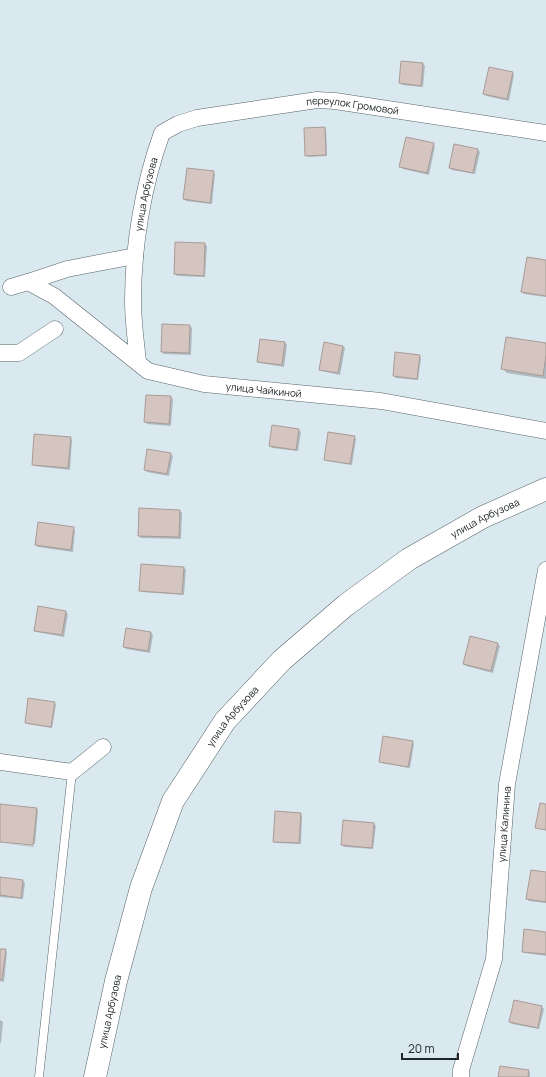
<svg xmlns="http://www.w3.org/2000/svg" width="546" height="1077" font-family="Manrope,sans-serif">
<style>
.shadow{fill:#0003}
.building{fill:#d4c5c0;stroke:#a99b96}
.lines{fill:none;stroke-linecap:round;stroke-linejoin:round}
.lane-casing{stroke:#576469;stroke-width:9}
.street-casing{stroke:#576469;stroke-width:17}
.secondary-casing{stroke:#576469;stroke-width:23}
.lane{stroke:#fff;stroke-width:8}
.street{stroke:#fff;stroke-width:16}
.secondary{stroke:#fff;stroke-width:22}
.labels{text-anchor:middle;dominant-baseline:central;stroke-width:3.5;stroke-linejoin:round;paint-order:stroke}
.street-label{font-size:10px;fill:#202628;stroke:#dae9f0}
</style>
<rect width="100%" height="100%" fill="#dae9f0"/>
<g class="shadow">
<path d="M402 62 423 64 425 66 423 87 402 85 400 83Z"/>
<path d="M512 73 514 75 509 101 486 96 484 94Z"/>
<path d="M324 128 326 130 327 156 308 157 306 155Z"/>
<path d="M433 144 435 146 429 175 403 169 401 167Z"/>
<path d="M478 150 480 152 475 174 452 170 450 168Z"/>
<path d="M213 172 215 174 212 204 186 201 184 199Z"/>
<path d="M205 244 207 246 205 277 177 276 175 274Z"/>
<path d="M546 261V297L524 294 522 292Z"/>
<path d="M190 326 192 328 191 355 164 354 162 352Z"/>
<path d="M285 343 287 345 284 367 260 363 258 361Z"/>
<path d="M546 344V379L507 373 502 368Z"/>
<path d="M343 346 345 348 340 375 322 371 320 369Z"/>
<path d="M419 356 421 358 418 380 396 378 394 376Z"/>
<path d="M147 396 171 397 173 399 171 426 147 424 145 422Z"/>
<path d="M273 426 299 430 301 432 298 451 272 448 270 446Z"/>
<path d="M354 437 356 439 352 465 327 461 325 459Z"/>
<path d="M70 438 72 440 70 470 35 466 33 464Z"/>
<path d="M171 454 173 456 169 476 147 472 145 470Z"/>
<path d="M180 511 182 513 181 539 141 538 139 536Z"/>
<path d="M73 528 75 530 73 552 38 547 36 545Z"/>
<path d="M184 568 186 570 184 595 142 592 140 590Z"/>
<path d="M66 612 68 614 64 637 37 632 35 630Z"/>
<path d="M127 630 151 633 153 635 150 653 126 649 124 647Z"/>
<path d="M498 644 500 646 493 673 466 666 464 664Z"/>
<path d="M54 703 56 705 52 728 28 724 26 722Z"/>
<path d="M412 742 414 744 410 768 382 763 380 761Z"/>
<path d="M36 809 38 811 35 844 0 841V813Z"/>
<path d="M300 814 302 816 301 844 276 843 274 841Z"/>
<path d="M374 824 376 826 373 849 344 847 342 845Z"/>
<path d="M0 843 34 846V847Z"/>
<path d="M546 873V903L529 901 527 899Z"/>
<path d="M0 878 23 881 25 883 23 899 0 897Z"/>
<path d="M546 933V956L525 953 523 951Z"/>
<path d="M0 950H5L7 952 4 982 0 981Z"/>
<path d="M542 1007 544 1009 539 1029 512 1024 510 1022Z"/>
<path d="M0 1020 3 1022 1 1043H0Z"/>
<path d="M528 1071 530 1073V1077H499Z"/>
</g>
<g class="building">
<path d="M401 61 423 63 421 86 399 83Z"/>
<path d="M489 67 513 72 507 99 483 94Z"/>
<path d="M325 127 326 155 305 156 304 128Z"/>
<path d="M406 137 434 143 427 173 399 167Z"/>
<path d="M454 144 478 149 473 173 449 168Z"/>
<path d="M187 168 214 171 210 203 183 199Z"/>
<path d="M175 242 205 243 204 276 174 274Z"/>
<path d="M527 257 546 260V296L521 292Z"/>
<path d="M162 324 190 325 189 353 161 352Z"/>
<path d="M506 337 546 343V355L543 376 501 369Z"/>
<path d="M260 339 285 342 282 365 257 362Z"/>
<path d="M324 342 343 346 338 373 319 370Z"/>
<path d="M395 352 420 355 417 379 393 376Z"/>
<path d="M146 395 171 396 169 424 144 422Z"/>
<path d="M272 425 299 429 296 450 269 446Z"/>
<path d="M328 432 355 436 350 464 324 460Z"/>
<path d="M34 434 71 437 68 468 32 465Z"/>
<path d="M147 449 171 453 167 474 144 470Z"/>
<path d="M139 508 180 510 179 537 138 536Z"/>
<path d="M38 522 74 527 71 550 35 545Z"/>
<path d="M141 564 184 567 182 594 139 591Z"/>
<path d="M38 606 66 611 62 635 34 631Z"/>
<path d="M126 628 151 632 148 651 123 647Z"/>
<path d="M470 636 498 643 491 671 463 664Z"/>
<path d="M28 698 55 702 51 727 25 723Z"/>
<path d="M383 736 413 741 408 767 379 762Z"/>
<path d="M540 803 546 804V830L535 828Z"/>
<path d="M0 804 37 808 33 845 0 842Z"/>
<path d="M275 811 301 813 299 843 273 842Z"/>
<path d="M343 820 374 823 372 848 341 845Z"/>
<path d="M531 870 546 872V902L526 899Z"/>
<path d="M0 877 23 880 21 898 0 895Z"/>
<path d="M524 929 546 932V954L522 952Z"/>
<path d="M0 949H6L2 980H0Z"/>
<path d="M514 1000 542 1006 538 1028 509 1022Z"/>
<path d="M500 1066 529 1070 528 1077H498Z"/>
</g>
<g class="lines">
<defs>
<path id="lane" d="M39 1077 72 772"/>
<g id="street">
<path d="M28 282 67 269 135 256"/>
<path id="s1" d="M11 287 28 282 54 296 148 371 204 384 381 401 546 431"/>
<path d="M0 353H19L55 329"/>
<path id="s2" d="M138 362C136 342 133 321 133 301 133 246 143 185 162 133L178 124 197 118 317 100 335 101 546 133"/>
<path d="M0 762 72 772 103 747"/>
<path id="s3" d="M461 1077V1070L494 959 507 784 546 570"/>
</g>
<g id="secondary">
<path id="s4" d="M95 1077 116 981 141 888 173 801 225 721 282 660 346 605 409 559 483 517 546 489"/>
</g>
</defs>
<use href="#lane" class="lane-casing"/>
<use href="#street" class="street-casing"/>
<use href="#secondary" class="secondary-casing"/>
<use href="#lane" class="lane"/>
<use href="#street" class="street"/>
<use href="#secondary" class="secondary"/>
</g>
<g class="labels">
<g class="street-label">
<text stroke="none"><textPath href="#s2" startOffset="428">переулок Громовой</textPath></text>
<text stroke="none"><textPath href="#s2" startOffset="169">улица Арбузова</textPath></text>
<text stroke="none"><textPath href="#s1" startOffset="285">улица Чайкиной</textPath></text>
<text stroke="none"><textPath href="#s4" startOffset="715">улица Арбузова</textPath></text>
<text stroke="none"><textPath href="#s4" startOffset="391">улица Арбузова</textPath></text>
<text stroke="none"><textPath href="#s3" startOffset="258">улица Калинина</textPath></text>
<text stroke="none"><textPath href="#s4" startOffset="67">улица Арбузова</textPath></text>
</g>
</g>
<path d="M402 1053v6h56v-6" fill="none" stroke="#202628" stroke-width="2"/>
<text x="408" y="1053" font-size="12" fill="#202628" stroke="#dae9f0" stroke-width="3" paint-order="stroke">20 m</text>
</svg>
